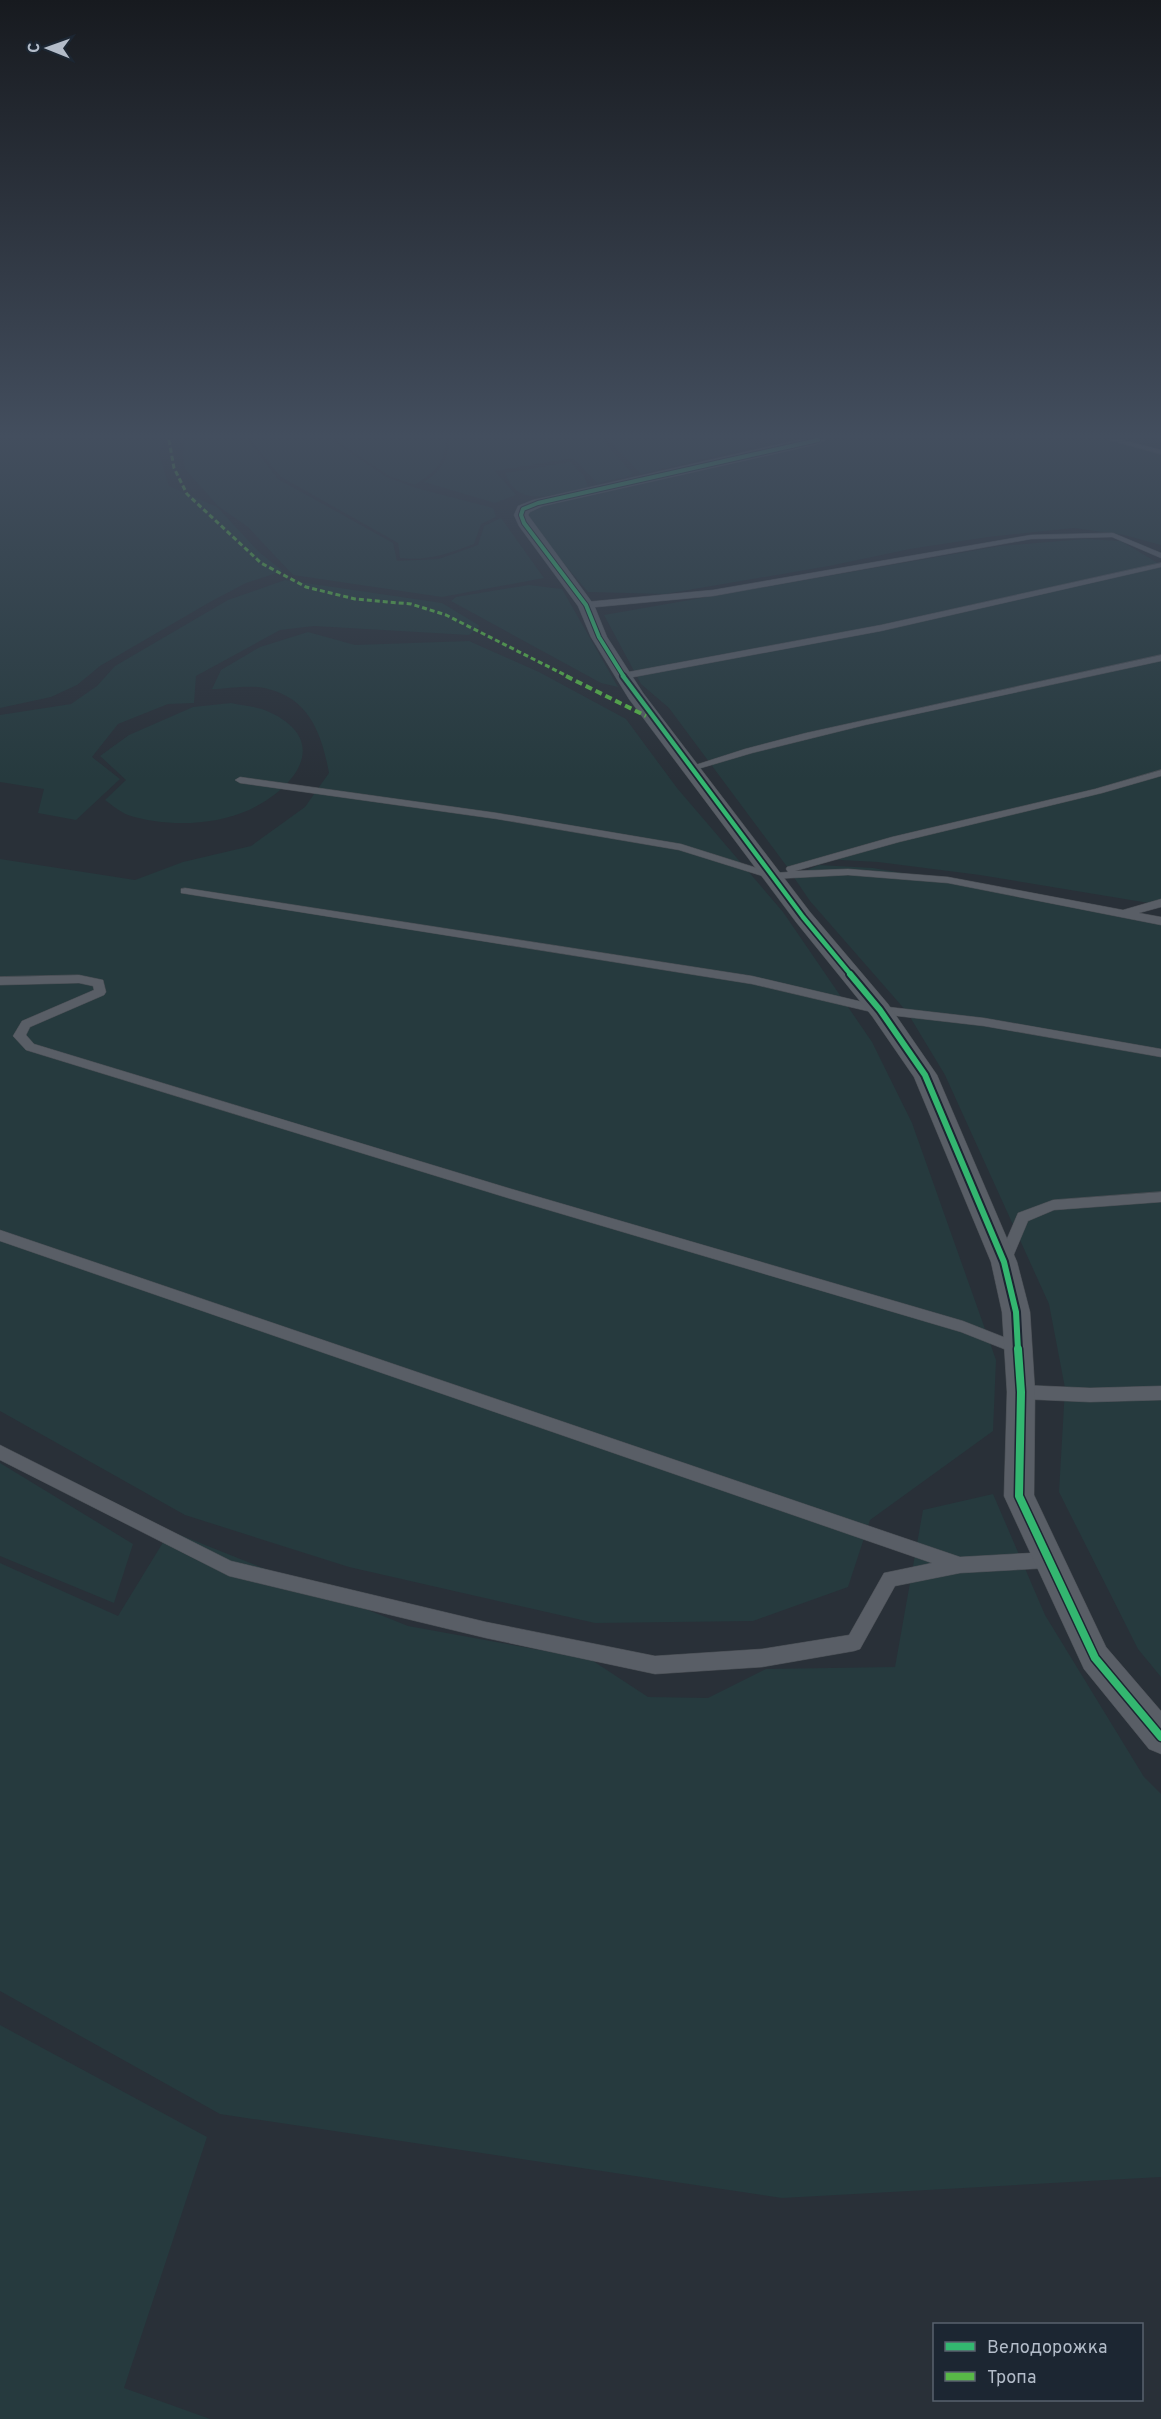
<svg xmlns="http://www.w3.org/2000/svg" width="1161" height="2419" font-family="Overpass,sans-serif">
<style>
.green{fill:#263a3e}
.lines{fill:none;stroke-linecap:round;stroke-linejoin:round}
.lane-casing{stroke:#474c52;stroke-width:1}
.street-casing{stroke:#474c52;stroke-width:1}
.lane{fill:#595e66;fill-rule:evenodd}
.street{fill:#595e66;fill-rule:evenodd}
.quiet-far1{stroke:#58b947;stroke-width:3;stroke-dasharray:5 3;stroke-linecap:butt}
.quiet{stroke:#58b947;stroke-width:4;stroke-dasharray:7 4;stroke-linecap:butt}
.cycleway-far3-casing{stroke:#1c2632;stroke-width:6}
.cycleway-far2-casing{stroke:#1c2632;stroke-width:8}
.cycleway-far1-casing{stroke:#1c2632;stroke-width:10}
.cycleway-casing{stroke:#1c2632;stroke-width:11}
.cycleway-far3{stroke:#33b770;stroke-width:4}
.cycleway-far2{stroke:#33b770;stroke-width:4.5}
.cycleway-far1{stroke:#33b770;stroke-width:6}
.cycleway{stroke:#33b770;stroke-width:8}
</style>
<rect width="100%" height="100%" fill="#293038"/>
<g class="green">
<path d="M0 440H164L159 454 169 486 217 507 260 553 283 571 246 583 210 602 100 666 77 685 51 697 0 708Z"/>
<path d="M185 440H248L278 479 393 543 397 561 439 559 478 545 484 526 501 518 544 578 442 597 293 575 248 527 218 506 185 469 183 454Z"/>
<path d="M331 440 387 477 416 488 493 508 496 517 481 524 474 544C448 554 428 561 400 558L398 543 281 477 251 441Z"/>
<path d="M335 440H446C445 465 434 472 415 485L389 476Z"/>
<path d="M449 440H602L632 473 630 476 597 483 573 458 495 471 516 495 495 503 424 482C440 472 449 459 449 440Z"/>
<path d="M609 440H749L757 446 641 474Z"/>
<path d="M824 440H1105L1161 453V545L1124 535 1074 528 988 537 910 549 829 566 665 594 588 592 526 519 534 506Z"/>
<path d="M570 462 584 476 588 487C561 493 515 511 506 473Z"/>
<path d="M1085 539 1121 541 1161 565V905L980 875 878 862 822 859 788 868 669 708 641 684 604 615 1000 546Z"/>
<path d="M285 580 442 603 480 626 469 635 314 626 280 630 196 676 194 703 168 704 118 724 92 757 120 779 76 820 38 813 44 789 0 782V715L71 704 97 686 115 666 228 600Z"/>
<path d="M529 585 562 589 618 687 601 683 451 601 456 597Z"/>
<path d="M308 632 355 645 469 641 539 672 626 719 677 788 783 912 872 1042 912 1123 996 1360 993 1431 870 1520 848 1587 753 1621 595 1623 349 1567 185 1515 0 1411V859L135 880 183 862 251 846 305 807 329 773C322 735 310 699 268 689 252 684 229 689 212 689L221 670 260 647Z"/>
<path d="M231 703C242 706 256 706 267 711 333 740 296 788 249 810 213 826 165 827 128 815 120 812 112 805 105 800L126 780 100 756 129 735 193 707Z"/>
<path d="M819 865 873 868 1161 917V1677L1138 1649 1059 1492 1065 1388 1049 1304 945 1075 907 1012 810 901 793 876Z"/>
<path d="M0 1463 133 1544 114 1603 0 1556Z"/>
<path d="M993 1494 1045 1615 1144 1777 1161 1794V2177L782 2198 220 2114 0 1991V1563L118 1616 170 1531 408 1626 590 1659 648 1697 708 1698 766 1669 895 1667 923 1510Z"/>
<path d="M0 2025 207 2137 124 2388 210 2419H0Z"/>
</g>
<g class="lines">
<defs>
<g id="lane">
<path d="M1109 440H1122L1161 450V454Z"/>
<path d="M1113 533 1161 553V558L1112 537 1031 539 713 596 586 608 582 605 586 602 713 590 1031 535Z"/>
<path d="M1161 563V567L881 631 623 679 618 676 623 673 881 625Z"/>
<path d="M1161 655V661L865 725 752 753 691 771 686 768 745 749 806 733Z"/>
<path d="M1161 770V776L1102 793 899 842 795 871 848 869 948 877 1123 910 1161 899V907L1139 913 1161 917V925L948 883 848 875 772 879 679 850 497 819 240 783 235 780 240 777 497 813 681 844 773 873 788 872 786 869 787 867 892 837 1095 789Z"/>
<path d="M185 888 752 976 880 1006 984 1018 1161 1049V1057L984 1026 880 1014 752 984 181 893V889Z"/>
<path d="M79 975 103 980 106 992 104 995 30 1027 26 1035 34 1044 508 1188 963 1321 1024 1345 1026 1349 1024 1353 1019 1355 961 1332 508 1198 26 1050 13 1036 22 1021 94 990 93 986 79 983 0 985V977Z"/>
<path d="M1161 1192V1202L1054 1210 1028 1221 1009 1266H999L997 1262 1018 1213 1053 1200Z"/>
<path d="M0 1230 960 1557 1049 1552 1055 1555 1057 1560 1055 1565 1049 1568 960 1573 895 1586 860 1649 854 1651 762 1667 655 1674 486 1638 229 1576 0 1460V1445L231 1561 486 1622 655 1656 762 1649 849 1635 884 1573 932 1563 0 1241Z"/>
<path d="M1021 1385 1090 1388 1161 1386V1400L1090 1402 1021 1399 1016 1397 1014 1392 1016 1387Z"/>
</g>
<path id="street" d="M798 440H825L818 444 543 506 530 512 528 515 594 605 607 637 643 693 810 912 888 1004 937 1075 1017 1262 1030 1312 1035 1392 1034 1495 1106 1647 1161 1711V1754L1149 1749 1084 1669 1004 1496 1007 1392 1002 1312 991 1262 914 1077 872 1016 796 922 629 699 591 637 578 606 519 526 514 515 518 506 533 500Z"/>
</defs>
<use href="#lane" class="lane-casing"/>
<use href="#street" class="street-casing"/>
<use href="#lane" class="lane"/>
<use href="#street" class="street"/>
<path class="quiet-far1" d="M169 440 174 468 187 494 261 563 306 587 355 599 411 604 446 615 569 677"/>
<path class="quiet" d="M566 676 646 716"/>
<defs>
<path id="cycleway-far3" d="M624 677 599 637 586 605 524 523 521 515 523 509 538 503 818 440"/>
<path id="cycleway-far2" d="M623 676 803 917 851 975"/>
<path id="cycleway-far1" d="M850 974 880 1010 925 1075 1004 1262 1016 1312 1018 1350"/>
<path id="cycleway" d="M1018 1349 1021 1392 1019 1496 1095 1658 1161 1737"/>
</defs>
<use href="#cycleway-far3" class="cycleway-far3-casing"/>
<use href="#cycleway-far2" class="cycleway-far2-casing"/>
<use href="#cycleway-far1" class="cycleway-far1-casing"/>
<use href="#cycleway" class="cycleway-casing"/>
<use href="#cycleway-far3" class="cycleway-far3"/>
<use href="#cycleway-far2" class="cycleway-far2"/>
<use href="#cycleway-far1" class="cycleway-far1"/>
<use href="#cycleway" class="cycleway"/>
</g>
<linearGradient id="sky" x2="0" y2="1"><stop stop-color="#171a1f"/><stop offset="0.56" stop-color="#434e5e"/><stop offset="1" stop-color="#434e5e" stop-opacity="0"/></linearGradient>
<rect width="1161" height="779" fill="url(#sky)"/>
<rect x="933" y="2323" width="210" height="78" fill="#1c2632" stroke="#58626e" stroke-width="1.5"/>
<rect x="945" y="2342" width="30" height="9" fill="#33b770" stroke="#58626e" stroke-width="1.5"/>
<text x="987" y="2353" font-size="18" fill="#b3bcc9">Велодорожка</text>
<rect x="945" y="2372" width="30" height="9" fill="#58b947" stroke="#58626e" stroke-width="1.5"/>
<text x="987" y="2383" font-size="18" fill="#b3bcc9">Тропа</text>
<g transform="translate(48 48) rotate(271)" stroke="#1c2632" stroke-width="4.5" paint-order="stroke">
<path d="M0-4.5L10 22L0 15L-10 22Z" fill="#b3bcc9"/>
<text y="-9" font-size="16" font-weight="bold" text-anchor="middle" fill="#b3bcc9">С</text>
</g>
</svg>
